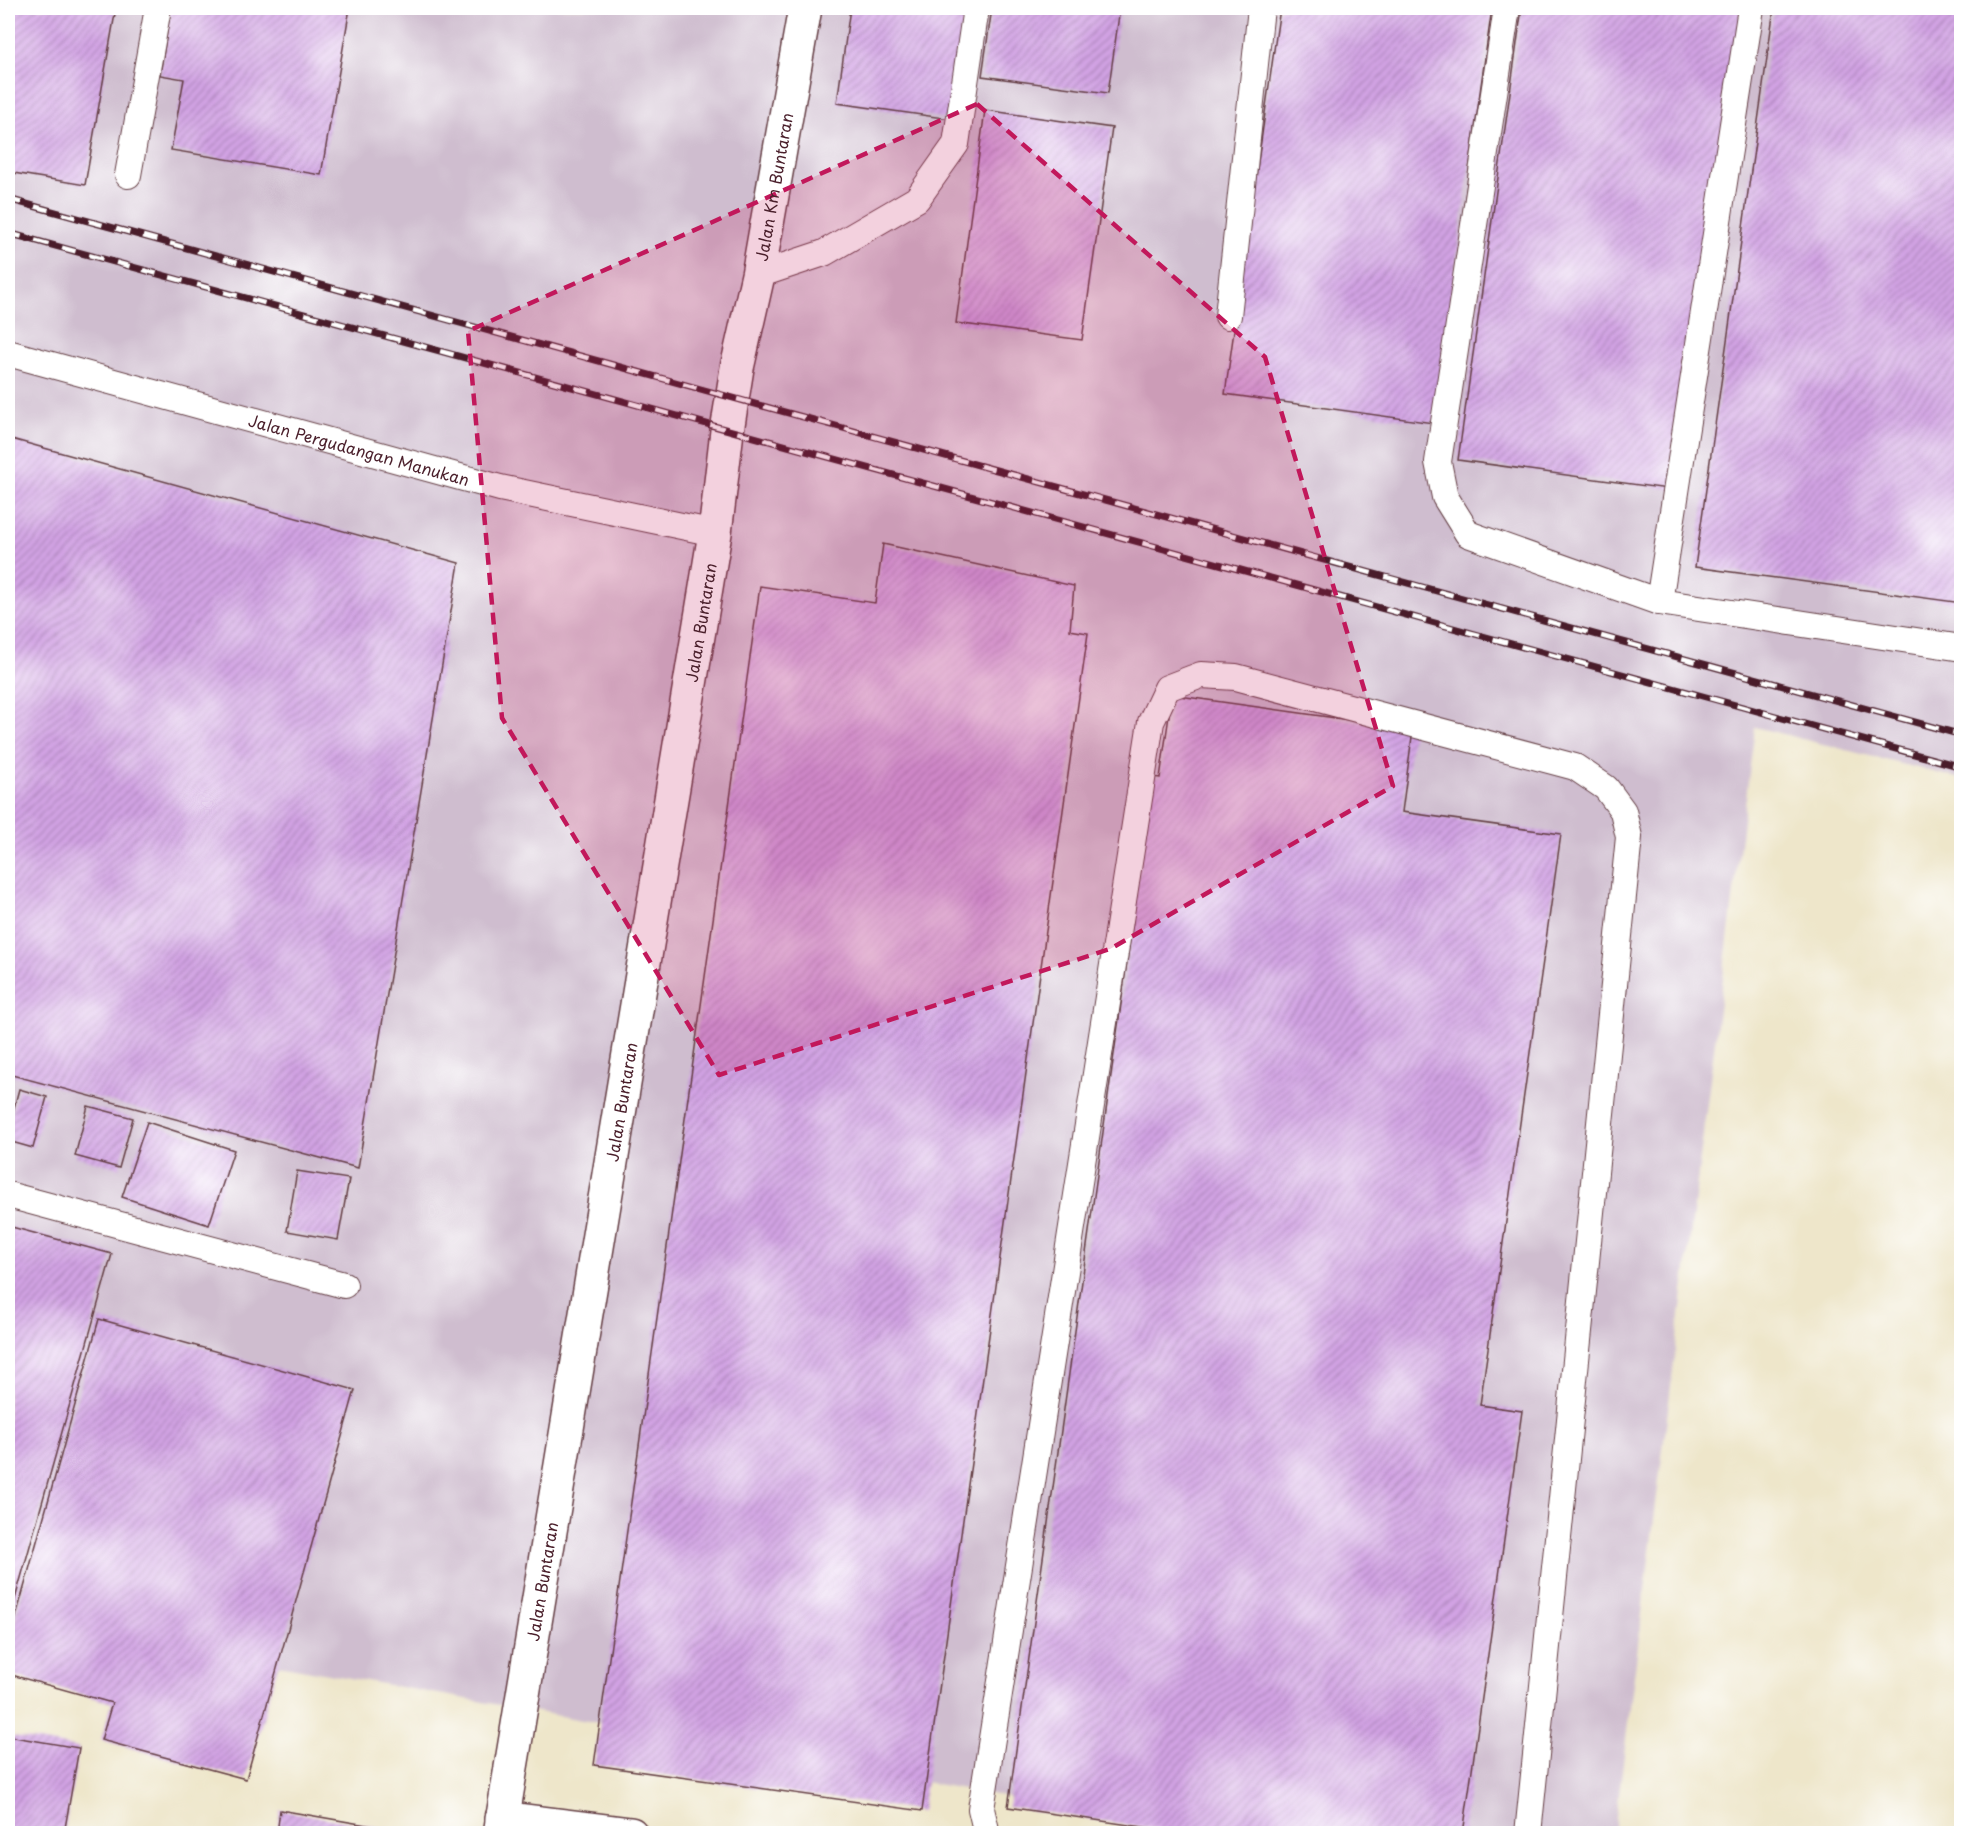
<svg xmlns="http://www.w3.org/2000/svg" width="1969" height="1841" font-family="'Playpen Sans',sans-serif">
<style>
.industrial{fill:#cfbdcf}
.building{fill:url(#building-hatch)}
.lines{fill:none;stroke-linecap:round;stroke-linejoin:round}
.lane-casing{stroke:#633d43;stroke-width:28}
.street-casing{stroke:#633d43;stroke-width:36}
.lane{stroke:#fff;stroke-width:26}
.street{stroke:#fff;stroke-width:33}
.rail-casing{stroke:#4a1f2b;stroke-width:7}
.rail{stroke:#fff;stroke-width:4.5;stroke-dasharray:14;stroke-linecap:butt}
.marked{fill:#c2185b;fill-opacity:0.2;stroke:#c2185b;stroke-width:4.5;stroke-dasharray:12 8;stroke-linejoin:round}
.labels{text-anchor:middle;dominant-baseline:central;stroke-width:6;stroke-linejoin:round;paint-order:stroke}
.street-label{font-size:16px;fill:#4a1f2b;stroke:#fff}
</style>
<defs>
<pattern id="building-hatch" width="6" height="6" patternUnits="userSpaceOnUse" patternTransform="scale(1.5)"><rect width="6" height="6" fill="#d2a3e4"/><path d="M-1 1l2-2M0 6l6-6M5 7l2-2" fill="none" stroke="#ac84b9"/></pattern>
</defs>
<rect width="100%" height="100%" fill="#fff"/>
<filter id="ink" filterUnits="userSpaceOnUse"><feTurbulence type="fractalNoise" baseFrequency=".0167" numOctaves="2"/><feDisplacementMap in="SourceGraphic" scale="12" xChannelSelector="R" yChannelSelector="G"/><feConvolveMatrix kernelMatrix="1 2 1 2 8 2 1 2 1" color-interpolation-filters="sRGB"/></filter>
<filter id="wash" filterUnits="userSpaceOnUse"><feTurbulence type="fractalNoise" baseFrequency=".008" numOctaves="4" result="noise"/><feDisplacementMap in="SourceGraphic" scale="24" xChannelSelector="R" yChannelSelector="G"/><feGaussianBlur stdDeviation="1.35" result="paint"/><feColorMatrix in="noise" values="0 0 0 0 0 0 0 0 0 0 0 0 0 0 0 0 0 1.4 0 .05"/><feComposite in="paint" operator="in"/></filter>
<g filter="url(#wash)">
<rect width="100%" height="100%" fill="#eee6ca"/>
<path class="industrial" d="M8 8H1961V779L1755 727 1614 1833H1206L8 1616Z"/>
<g id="blocks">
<g class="building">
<path d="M8 8H116L85 185 8 172Z"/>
<path d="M171 8H350L321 175 171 150 184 79 160 75Z"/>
<path d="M850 8H965L950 119 837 103Z"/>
<path d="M992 8H1120L1108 93 982 76Z"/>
<path d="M1280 8H1492L1433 423 1225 394Z"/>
<path d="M1522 8H1743L1675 490 1458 460Z"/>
<path d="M1774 8H1962V603L1695 567Z"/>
<path d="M985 110 1112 128 1082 340 956 323Z"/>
<path d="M8 438 459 563 358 1168 8 1074Z"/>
<path d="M883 544 1074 586 1070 630 1088 633 922 1811 594 1765 760 586 875 603Z"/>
<path d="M1172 695 1413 729 1402 812 1561 834 1480 1405 1522 1411 1463 1834H1190L1008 1807 1153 777 1160 778Z"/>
<path d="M19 1089 47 1097 33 1148 8 1141V1130Z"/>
<path d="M88 1106 133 1118 119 1168 75 1156Z"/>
<path d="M147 1122 234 1150 209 1225 122 1197Z"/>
<path d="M297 1171 349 1179 338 1240 287 1231Z"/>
<path d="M8 1226 112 1254 8 1624Z"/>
<path d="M99 1319 355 1390 246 1779 101 1740 112 1703 8 1674V1645Z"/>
<path d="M8 1736 79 1748 64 1834H8Z"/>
<path d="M280 1810 406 1832V1834H277Z"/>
</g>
</g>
</g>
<g filter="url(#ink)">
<use href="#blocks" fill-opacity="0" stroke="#633d43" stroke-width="1.5"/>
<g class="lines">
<defs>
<g id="lane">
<path d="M1507 8 1438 462 1445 497 1468 534 1659 602 1962 648"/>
<path d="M128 175 158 8"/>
<path d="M758 275 824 253 917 199 956 144 976 8"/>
<path d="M1228 316 1261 8"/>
<path id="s1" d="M8 353 500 488 715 533"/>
<path d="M1659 602 1751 8"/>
<path d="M8 1195 344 1285"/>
<path d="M987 1834 981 1809 1151 722 1167 688 1201 675 1236 677 1575 767 1606 788 1623 811 1629 837 1528 1834"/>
</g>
<g id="street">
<path d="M502 1818 631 1834"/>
<path id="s2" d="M500 1834 715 533 727 431 737 368 758 275 805 8"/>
</g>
</defs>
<use href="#lane" class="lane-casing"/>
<use href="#street" class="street-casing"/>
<use href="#lane" class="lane"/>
<use href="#street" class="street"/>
<defs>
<g id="rail">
<path d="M8 199 1962 735"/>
<path d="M8 233 1962 767"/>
</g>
</defs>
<use href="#rail" class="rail-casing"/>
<use href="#rail" class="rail"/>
</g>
</g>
<path class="marked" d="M977 104 1265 357 1393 786 1110 949 719 1075 502 718 468 331Z"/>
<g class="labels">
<g class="street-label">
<text stroke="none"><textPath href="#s2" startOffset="1670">Jalan Km Buntaran</textPath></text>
<text stroke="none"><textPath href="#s1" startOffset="364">Jalan Pergudangan Manukan</textPath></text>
<text stroke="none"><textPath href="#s2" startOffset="1228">Jalan Buntaran</textPath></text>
<text stroke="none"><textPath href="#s2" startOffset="742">Jalan Buntaran</textPath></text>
<text stroke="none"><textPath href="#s2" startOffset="256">Jalan Buntaran</textPath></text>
</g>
</g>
<rect width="1969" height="1841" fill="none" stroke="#fff" stroke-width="30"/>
</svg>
